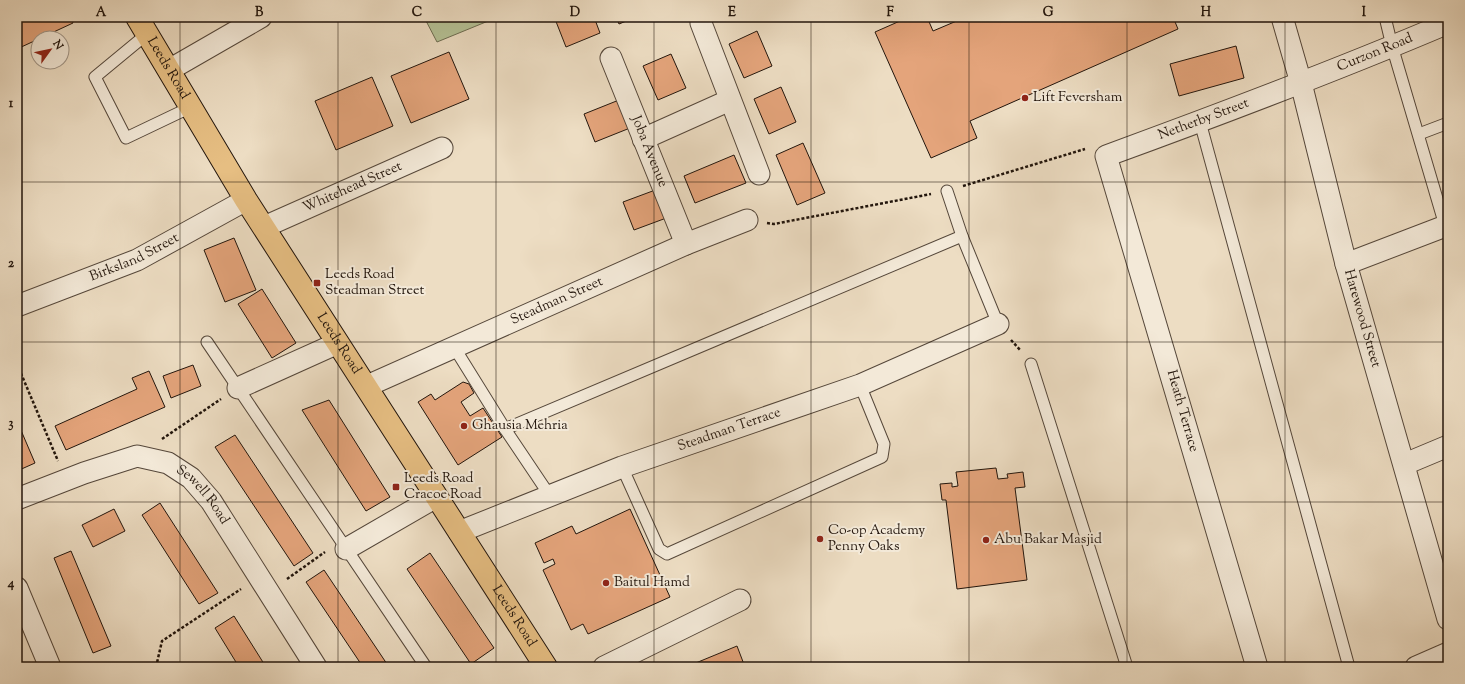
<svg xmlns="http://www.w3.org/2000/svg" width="1465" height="684" font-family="'Sorts Mill Goudy',serif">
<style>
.green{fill:#b5c296;stroke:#6c6c51}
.building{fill:#e4a47b;stroke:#22150c}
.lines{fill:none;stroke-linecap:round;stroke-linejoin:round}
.service-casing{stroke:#55473a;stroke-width:13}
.minor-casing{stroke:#55473a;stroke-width:23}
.primary-casing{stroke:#22150c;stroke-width:24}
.path{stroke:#22150c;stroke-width:2.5;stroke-dasharray:3 2;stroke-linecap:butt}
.service{stroke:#f3e9d8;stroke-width:11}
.minor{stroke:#f3e9d8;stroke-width:21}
.primary{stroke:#e6be82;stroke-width:22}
.grid{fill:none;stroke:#22150c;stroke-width:1;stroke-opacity:0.55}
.poi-dot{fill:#8f2418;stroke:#f3e9d8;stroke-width:1.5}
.labels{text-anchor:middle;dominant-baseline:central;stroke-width:4;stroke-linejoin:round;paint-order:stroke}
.street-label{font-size:14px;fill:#22150c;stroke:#f3e9d8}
.poi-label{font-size:14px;fill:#22150c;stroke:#f3e9d8;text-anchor:start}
.neatline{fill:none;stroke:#22150c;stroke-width:1.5}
.grid-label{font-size:13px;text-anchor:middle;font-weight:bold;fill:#22150c}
</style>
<rect width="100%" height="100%" fill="#edddc3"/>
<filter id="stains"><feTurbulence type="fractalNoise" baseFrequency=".005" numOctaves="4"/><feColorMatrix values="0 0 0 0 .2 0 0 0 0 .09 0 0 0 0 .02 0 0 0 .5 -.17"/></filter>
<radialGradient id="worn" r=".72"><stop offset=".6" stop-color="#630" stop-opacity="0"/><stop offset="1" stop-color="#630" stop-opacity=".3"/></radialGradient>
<path class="green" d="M424 17H498L437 42Z"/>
<g class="building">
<path d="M17 17H39L41 20 47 17H71L73 23 17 49Z"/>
<path d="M559 17H594L600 33 566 47 555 19Z"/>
<path d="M616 17H636L619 24Z"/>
<path d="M909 17H927L933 31 966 17H1173L1178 29 970 121 977 138 931 158 875 32Z"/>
<path d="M757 31 772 66 744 78 729 44Z"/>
<path d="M1236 46 1244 78 1179 96 1170 64Z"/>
<path d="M449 52 469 99 411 123 391 76Z"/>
<path d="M671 54 686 88 658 100 643 66Z"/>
<path d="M372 77 393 126 336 150 315 101Z"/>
<path d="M781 87 796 122 769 134 754 99Z"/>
<path d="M619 100 630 128 595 142 584 114Z"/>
<path d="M803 143 825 193 797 205 776 155Z"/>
<path d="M734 155 746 183 695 203 684 176Z"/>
<path d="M658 189 669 217 634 230 623 202Z"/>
<path d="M234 238 256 290 225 302 204 250Z"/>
<path d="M262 289 296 343 272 358 238 304Z"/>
<path d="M193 365 201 386 171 398 163 376Z"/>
<path d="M149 371 165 407 66 450 55 426 137 389 132 378Z"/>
<path d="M463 382 469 384 474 393 461 402 470 416 483 408 502 437 458 465 418 402 431 394 435 400Z"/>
<path d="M329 400 390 497 366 511 302 410Z"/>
<path d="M17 421 35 463 17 471Z"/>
<path d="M235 435 313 553 294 566 215 447Z"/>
<path d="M996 468 998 479 1008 478 1007 474 1023 472 1025 487 1015 488 1027 580 957 589 946 500H942L940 484 952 483V487L958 486 956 472Z"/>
<path d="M160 503 218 593 199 604 142 515Z"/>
<path d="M114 509 125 531 93 547 82 525Z"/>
<path d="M630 509 670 597 588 634 583 624 571 630 543 570 555 564 553 559 544 563 535 543 572 526 576 534Z"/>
<path d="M71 551 111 646 93 653 54 558Z"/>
<path d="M430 553 494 648 471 664 407 569Z"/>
<path d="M324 570 389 667H363L306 582Z"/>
<path d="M234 616 266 667H239L215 628Z"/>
<path d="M737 646 745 667H686Z"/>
<path d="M23 663 25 667H17V665Z"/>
</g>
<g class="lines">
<defs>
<g id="service">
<path d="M1385 17 1392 46 1446 229"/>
<path d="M147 34 95 77 126 138 191 107"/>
<path d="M1200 122 1349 667"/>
<path d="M1419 134 1448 123"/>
<path d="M947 191 962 236 998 324"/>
<path d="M207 342 426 667"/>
<path d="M454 347 505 429 550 496"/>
<path d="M1031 364 1127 667"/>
<path d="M505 429 962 236"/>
<path d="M622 467 659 549 667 554 882 457 884 444 860 385"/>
</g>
<g id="minor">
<path id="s1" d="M1282 17 1301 83 1346 264 1448 619"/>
<path d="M701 23 759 174"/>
<path id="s2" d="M611 58 686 244"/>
<path d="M169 70 261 17"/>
<path d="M643 139 730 100"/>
<path id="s3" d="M264 227 442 148"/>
<path d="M1346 264 1448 225"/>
<path id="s4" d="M17 306 137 260 246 200"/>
<path id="s5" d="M367 386 686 244 747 220"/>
<path d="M238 388 338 343"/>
<path d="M1405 464 1448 446"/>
<path id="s6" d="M17 499 84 473 137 456 168 463 191 478 211 501 316 667"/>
<path id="s7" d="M459 532 622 467 860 385 998 324"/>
<path d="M346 549 436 497"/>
<path d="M17 588 50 667"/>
<path d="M604 667 740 600"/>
<path id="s8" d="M1257 667 1106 156C1221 114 1335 71 1448 23"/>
<path d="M1416 667 1448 653"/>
</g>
<g id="primary">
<path id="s9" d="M137 17 246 200 546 667"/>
</g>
</defs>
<use href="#service" class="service-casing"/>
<use href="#minor" class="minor-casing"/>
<use href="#primary" class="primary-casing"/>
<g class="path">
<path d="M963 186 1085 149"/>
<path d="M767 223 774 224 931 194"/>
<path d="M1011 340 1021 351"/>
<path d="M17 364 58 461"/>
<path d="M162 439 221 399"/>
<path d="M287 579 325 552"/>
<path d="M156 667 162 641 241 589"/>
</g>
<use href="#service" class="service"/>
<use href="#minor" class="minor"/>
<use href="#primary" class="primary"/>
</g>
<path class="grid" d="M180 17V667M338 17V667M496 17V667M654 17V667M811 17V667M969 17V667M1127 17V667M1285 17V667M17 182H1448M17 342H1448M17 502H1448"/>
<g class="poi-dot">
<circle cx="1025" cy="98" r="4"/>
<rect x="313" y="279" width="8" height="8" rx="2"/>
<circle cx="464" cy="426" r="4"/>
<rect x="392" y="483" width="8" height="8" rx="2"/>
<circle cx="820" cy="539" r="4"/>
<circle cx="986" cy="540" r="4"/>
<circle cx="606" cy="583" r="4"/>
</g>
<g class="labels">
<g class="street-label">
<text stroke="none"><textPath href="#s8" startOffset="821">Curzon Road</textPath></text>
<text stroke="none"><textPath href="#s9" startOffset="60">Leeds Road</textPath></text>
<text stroke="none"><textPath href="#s8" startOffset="637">Netherby Street</textPath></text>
<text stroke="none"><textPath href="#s2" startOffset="101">Joba Avenue</textPath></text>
<text stroke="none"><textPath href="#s3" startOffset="97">Whitehead Street</textPath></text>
<text stroke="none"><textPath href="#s4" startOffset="127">Birksland Street</textPath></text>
<text stroke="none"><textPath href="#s5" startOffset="208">Steadman Street</textPath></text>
<text stroke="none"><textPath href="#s1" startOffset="312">Harewood Street</textPath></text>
<text stroke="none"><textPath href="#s9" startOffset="384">Leeds Road</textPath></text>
<text transform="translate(1182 411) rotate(74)">Heath Terrace</text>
<text stroke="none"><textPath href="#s7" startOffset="289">Steadman Terrace</textPath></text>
<text stroke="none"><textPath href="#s6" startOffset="207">Sewell Road</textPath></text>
<text stroke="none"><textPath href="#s9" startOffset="708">Leeds Road</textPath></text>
</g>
<g class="poi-label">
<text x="1033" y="98">Lift Feversham</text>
<text x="325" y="275">Leeds Road<tspan x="325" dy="16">Steadman Street</tspan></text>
<text x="472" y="426">Ghausia Mehria</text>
<text x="404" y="479">Leeds Road<tspan x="404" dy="16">Cracoe Road</tspan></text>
<text x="828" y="531">Co-op Academy<tspan x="828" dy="16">Penny Oaks</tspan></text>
<text x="994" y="540">Abu Bakar Masjid</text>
<text x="614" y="583">Baitul Hamd</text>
</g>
</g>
<rect width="1465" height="684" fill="none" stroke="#edddc3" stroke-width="44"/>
<g transform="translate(50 50) rotate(57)"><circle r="19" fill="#f3e9d8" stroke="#9f9486"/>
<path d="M0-3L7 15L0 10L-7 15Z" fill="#8f2418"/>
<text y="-6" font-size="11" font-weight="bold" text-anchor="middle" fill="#22150c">N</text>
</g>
<rect x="22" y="22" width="1421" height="640" class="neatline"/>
<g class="grid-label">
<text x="101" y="16">A</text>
<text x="259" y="16">B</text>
<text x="417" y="16">C</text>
<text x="575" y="16">D</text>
<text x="732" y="16">E</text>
<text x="890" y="16">F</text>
<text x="1048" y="16">G</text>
<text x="1206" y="16">H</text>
<text x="1364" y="16">I</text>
<text x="11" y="107">1</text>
<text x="11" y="267">2</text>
<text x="11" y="427">3</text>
<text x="11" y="587">4</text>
</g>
<rect width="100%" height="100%" filter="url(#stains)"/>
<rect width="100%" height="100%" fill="url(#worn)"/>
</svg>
